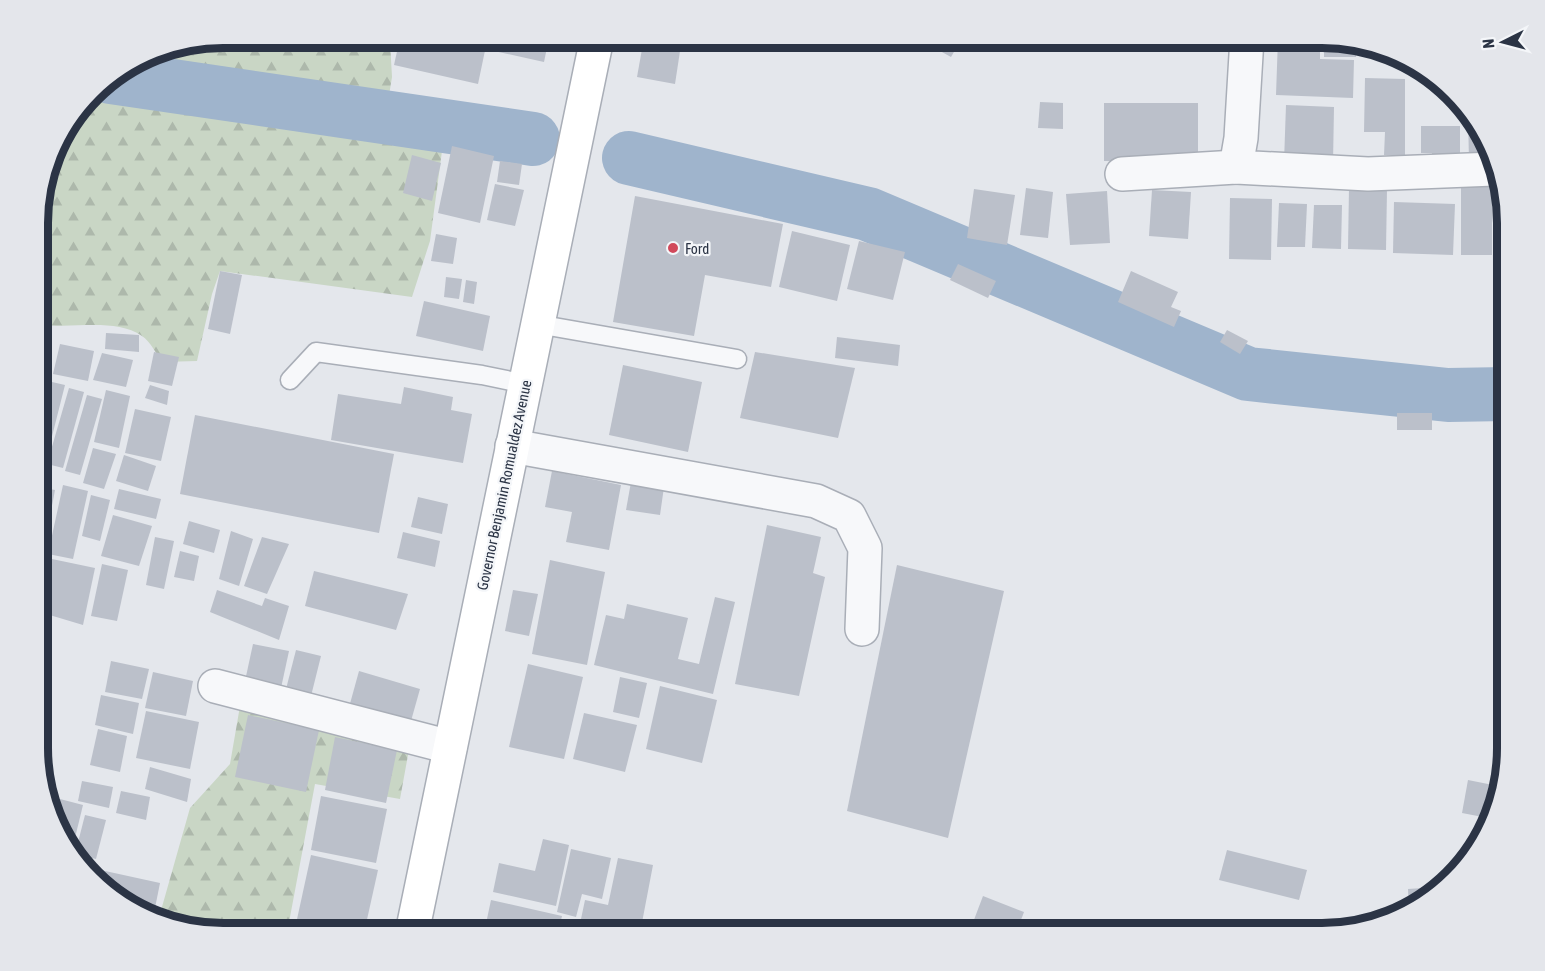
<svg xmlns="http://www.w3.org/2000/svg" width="1545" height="971" font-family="'Asap Condensed',sans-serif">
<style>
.forest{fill:url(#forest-firs)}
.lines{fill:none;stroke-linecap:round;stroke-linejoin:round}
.stream{stroke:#9fb4cc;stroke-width:9}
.river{stroke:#9fb4cc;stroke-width:54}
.building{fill:#bbc0ca}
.service-casing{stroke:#a9aeb7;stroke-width:21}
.minor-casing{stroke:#a9aeb7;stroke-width:36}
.secondary-casing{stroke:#a9aeb7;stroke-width:36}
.service{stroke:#f7f8fa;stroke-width:18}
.minor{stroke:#f7f8fa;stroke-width:33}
.secondary{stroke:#fff;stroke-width:33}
.poi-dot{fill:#d1495b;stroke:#f4f6f9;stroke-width:2}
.labels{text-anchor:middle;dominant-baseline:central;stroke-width:4.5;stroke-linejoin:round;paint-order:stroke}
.poi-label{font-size:15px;fill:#2b3445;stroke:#f4f6f9;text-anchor:start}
.street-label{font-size:15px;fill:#2b3445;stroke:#f4f6f9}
.rim{fill:none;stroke:#2b3445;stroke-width:8}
</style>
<defs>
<pattern id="forest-firs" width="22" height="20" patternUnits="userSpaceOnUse" patternTransform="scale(1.5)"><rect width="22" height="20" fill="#c9d6c5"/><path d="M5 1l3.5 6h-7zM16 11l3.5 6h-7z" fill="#adb8ab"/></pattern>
</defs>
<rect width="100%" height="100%" fill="#e4e7ec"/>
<g class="forest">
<path d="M223 38H380L390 41 392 77 382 139 442 151 430 241 412 297 220 271 212 294 197 361 162 362C157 355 150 341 142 336 114 317 71 330 39 324V199L57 141 100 84 150 53 177 55 178 46Z"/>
<path d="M240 706 410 744 400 799 315 784 287 933H223L158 921 190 808 230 764Z"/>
</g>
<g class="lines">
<g class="stream">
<path d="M533 139 538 140"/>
<path d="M626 158H629"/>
</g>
<g class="river">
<path d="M111 77 533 139"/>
<path d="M629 158 868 214 1248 374 1448 395 1507 394"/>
</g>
</g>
<g class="building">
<path d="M400 38H472L487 41 478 84 394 65Z"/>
<path d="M497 38H549L544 62 494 51Z"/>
<path d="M644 38H682L675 84 637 77Z"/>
<path d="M936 38H962L951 57 931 46Z"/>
<path d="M1278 38 1320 40V59L1354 60 1353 98 1276 95Z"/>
<path d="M1324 41 1357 42 1356 57H1324Z"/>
<path d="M1365 78 1405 79V156L1384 155 1385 132H1364Z"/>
<path d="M1040 102 1063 103V129L1038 128Z"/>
<path d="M1104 103H1198V162L1104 161Z"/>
<path d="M1286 105 1334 107 1333 163 1284 162Z"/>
<path d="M1468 114 1482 130 1492 162H1469Z"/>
<path d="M1421 126H1460V163H1432V153H1421Z"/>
<path d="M452 146 494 156 480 223 438 213Z"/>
<path d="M412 155 441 163 432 201 403 193Z"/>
<path d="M500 161 522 164 519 185 497 182Z"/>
<rect x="1461" y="173" width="31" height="82"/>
<path d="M495 184 524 190 515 226 487 220Z"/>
<path d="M1499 184 1507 211V257H1498Z"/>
<path d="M1026 188 1053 192 1048 238 1020 235Z"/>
<path d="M1349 188 1387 189 1386 250 1348 249Z"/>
<path d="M974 189 1015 195 1007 245 967 238Z"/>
<path d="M1152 190 1191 192 1188 239 1149 236Z"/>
<path d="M1107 191 1110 243 1070 245 1066 194Z"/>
<path d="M635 196 783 224 771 287 705 275 694 336 613 322Z"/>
<path d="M1230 198 1272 199 1271 260 1229 259Z"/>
<path d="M1394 202 1455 204 1453 255 1393 253Z"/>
<path d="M1279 203 1307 204 1305 247H1277Z"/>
<path d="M1314 205H1342L1341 249 1312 248Z"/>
<path d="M792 231 850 245 837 301 779 287Z"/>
<path d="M436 234 457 238 453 264 431 261Z"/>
<path d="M859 241 905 252 893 300 847 289Z"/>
<path d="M958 264 996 281 988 298 950 280Z"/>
<path d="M220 271 242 275 230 334 208 329Z"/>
<path d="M1131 271 1178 292 1171 307 1181 311 1174 327 1118 302Z"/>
<path d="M446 277 462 279 459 299 444 297Z"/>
<path d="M466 280 477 282 474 304 463 302Z"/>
<path d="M424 301 490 316 483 351 416 336Z"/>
<path d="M1227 330 1248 341 1240 354 1220 342Z"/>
<path d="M106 333 139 335V352L105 349Z"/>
<path d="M837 337 900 345 898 366 835 358Z"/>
<path d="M60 344 94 351 88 381 53 374Z"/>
<path d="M154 352 179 357 172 386 148 381Z"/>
<path d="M755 352 855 368 838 438 740 418Z"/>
<path d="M102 353 133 360 126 387 93 380Z"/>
<path d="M623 365 702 382 688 452 609 435Z"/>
<path d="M39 379 65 385 45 464 39 463V416L42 405 39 404Z"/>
<path d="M150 385 169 391 167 405 145 398Z"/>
<path d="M404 387 453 397 451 410 472 414 463 463 331 440 338 394 401 404Z"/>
<path d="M69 388 84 392 63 468 47 464Z"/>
<path d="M106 390 130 396 119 448 94 442Z"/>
<path d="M87 395 102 399 80 475 65 471Z"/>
<path d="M135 409 171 417 161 461 125 453Z"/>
<rect x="1397" y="413" width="35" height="17"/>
<path d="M195 415 394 454 379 533 180 494Z"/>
<path d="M93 448 116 454 104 489 83 483Z"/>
<path d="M124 455 156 466 148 491 116 481Z"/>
<path d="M552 471 621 485 609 550 566 542 572 512 545 507Z"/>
<path d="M631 482 664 487 660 515 626 510Z"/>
<path d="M63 485 88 491 73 559 48 554Z"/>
<path d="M39 487 55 490 48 527 39 525Z"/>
<path d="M119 489 161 499 156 519 114 509Z"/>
<path d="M91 495 110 500 100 541 82 536Z"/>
<path d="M418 497 448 504 442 534 411 527Z"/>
<path d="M113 515 152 526 139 566 101 556Z"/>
<path d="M189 521 220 530 214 553 183 544Z"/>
<path d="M767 525 821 537 813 573 825 577 799 696 735 684Z"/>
<path d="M231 531 253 539 239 586 219 579Z"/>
<path d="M403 532 440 541 435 567 397 558Z"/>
<path d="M155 537 174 541 164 589 146 585Z"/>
<path d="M262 537 289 544 267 594 244 586Z"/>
<path d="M180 551 199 556 194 581 174 577Z"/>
<path d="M52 559 95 568 83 625 43 613Z"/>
<path d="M550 560 605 572 587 665 532 654Z"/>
<path d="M102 564 128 570 117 621 91 616Z"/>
<path d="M897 565 1004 591 948 838 847 811Z"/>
<path d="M314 571 408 594 396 630 305 606Z"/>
<path d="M217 590 262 606 265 598 289 606 279 640 210 612Z"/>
<path d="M513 590 538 594 529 636 505 631Z"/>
<path d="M715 597 735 602 713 694 594 665 606 615 624 619 627 604 688 618 678 659 699 664Z"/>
<path d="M253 644 289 651 281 688 245 681Z"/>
<path d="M296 650 321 656 310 700 285 693Z"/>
<path d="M111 661 149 669 142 699 105 692Z"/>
<path d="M528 664 583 677 564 759 509 747Z"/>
<path d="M359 671 420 689 409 728 348 711Z"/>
<path d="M153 672 193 681 186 716 145 708Z"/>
<path d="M620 677 647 683 639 718 613 712Z"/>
<path d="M660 686 717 700 702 763 646 749Z"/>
<path d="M101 695 139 703 133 734 95 725Z"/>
<path d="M146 711 199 722 190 769 136 758Z"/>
<path d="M584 713 637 725 625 772 573 759Z"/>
<path d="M248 715 319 730 306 792 235 777Z"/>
<path d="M98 729 127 736 120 772 90 765Z"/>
<path d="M335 737 397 750 386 803 325 790Z"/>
<path d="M150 767 191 779 187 802 145 789Z"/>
<path d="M1468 780 1498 786 1488 818 1462 813Z"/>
<path d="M82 781 113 787 109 808 78 801Z"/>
<path d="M121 791 150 797 146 820 116 813Z"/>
<path d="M321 796 387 809 376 863 311 850Z"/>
<path d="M60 799 83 805 73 846 66 844 56 817Z"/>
<path d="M85 815 106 820 96 859 75 854Z"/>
<path d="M543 839 569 845 556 906 493 892 499 863 535 871Z"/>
<path d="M571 849 611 858 602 899 582 894 576 917 557 912Z"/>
<path d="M1227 850 1307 870 1299 900 1219 880Z"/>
<path d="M311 855 378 870 364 933H294Z"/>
<path d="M618 858 653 865 640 933H604L606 924 581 919 585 900 608 905Z"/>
<path d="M96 869 160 883 153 918 120 902 95 877Z"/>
<path d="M1437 887 1414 909 1409 910 1408 889Z"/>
<path d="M983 896 1024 912 1016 933H969Z"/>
<path d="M491 900 562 916 558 933H484Z"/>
</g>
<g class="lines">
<defs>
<g id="service">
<path d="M537 324 737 359"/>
<path d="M290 380 316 352 482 375 526 384"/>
</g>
<g id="minor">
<path d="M1247 38 1241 138 1236 167 1368 174 1494 169"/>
<path d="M1122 174 1236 167"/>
<path d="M512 446 816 501 849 516 865 548 862 629"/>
<path d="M215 686 450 747"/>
</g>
<path id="secondary" d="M412 933 597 38"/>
</defs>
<use href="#service" class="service-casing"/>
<use href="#minor" class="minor-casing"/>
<use href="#secondary" class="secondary-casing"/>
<use href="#service" class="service"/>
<use href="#minor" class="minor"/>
<use href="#secondary" class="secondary"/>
</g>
<circle class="poi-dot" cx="673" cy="248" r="6"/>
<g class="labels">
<g class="poi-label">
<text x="685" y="248">Ford</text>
</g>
<g class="street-label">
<text transform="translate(504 485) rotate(-78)">Governor Benjamin Romualdez Avenue</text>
</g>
</g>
<path d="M0 0H1545V971H0ZM223 48H1322A175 175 0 0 1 1497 223V748A175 175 0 0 1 1322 923H223A175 175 0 0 1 48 748V223A175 175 0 0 1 223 48Z" fill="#e4e6eb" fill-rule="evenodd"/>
<path class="rim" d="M223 48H1322A175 175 0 0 1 1497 223V748A175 175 0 0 1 1322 923H223A175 175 0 0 1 48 748V223A175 175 0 0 1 223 48Z"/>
<g transform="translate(1503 42) rotate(264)" stroke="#f4f6f9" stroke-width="4.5" paint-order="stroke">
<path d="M0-4.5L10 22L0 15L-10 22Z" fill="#2b3445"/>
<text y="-9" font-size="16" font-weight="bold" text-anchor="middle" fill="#2b3445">N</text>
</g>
</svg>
